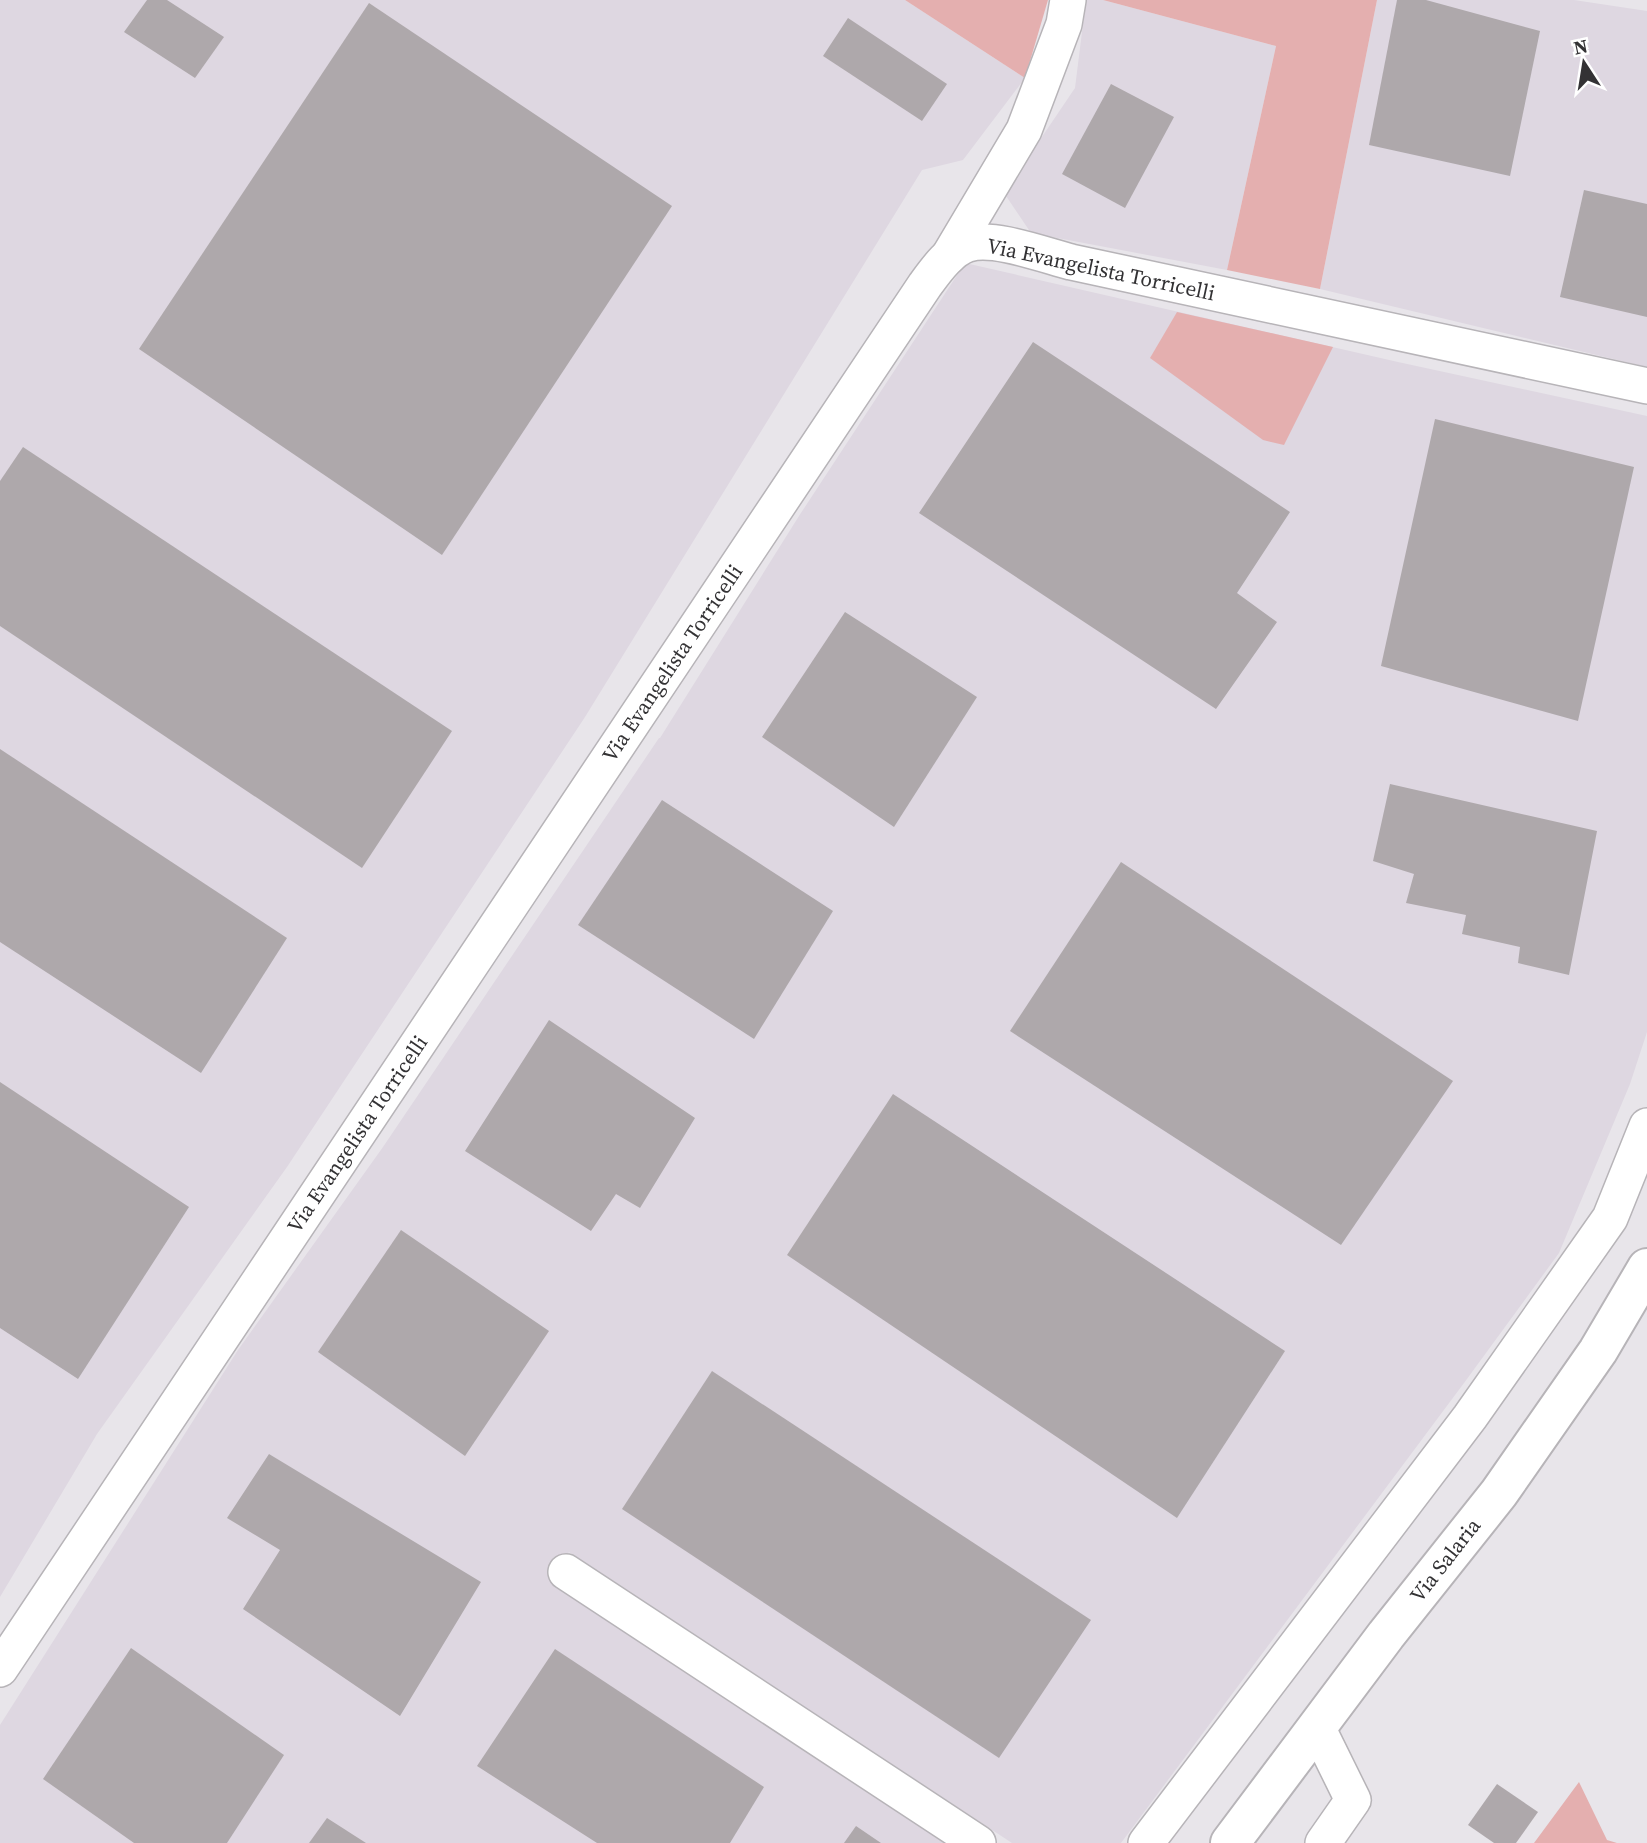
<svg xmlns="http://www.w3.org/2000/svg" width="1647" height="1843" font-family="'Source Serif 4',serif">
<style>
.built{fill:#ded7e1}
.green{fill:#e4afaf}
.building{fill:#aea8ab}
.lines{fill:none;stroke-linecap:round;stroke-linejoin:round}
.minor-casing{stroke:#b7b4b8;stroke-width:38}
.major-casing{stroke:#b7b4b8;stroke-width:42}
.minor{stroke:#fff;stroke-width:35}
.major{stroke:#fff;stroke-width:38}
.labels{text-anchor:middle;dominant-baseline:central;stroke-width:6;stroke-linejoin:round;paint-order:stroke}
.street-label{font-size:21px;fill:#333234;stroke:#fff}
</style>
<rect width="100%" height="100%" fill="#e8e5ea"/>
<g class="built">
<path d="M0 0H905L1025 78 963 160 922 170 585 717 287 1167 97 1434 0 1597Z"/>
<path d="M1086 0H1103L1276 46 1227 270 1031 233 1004 193 1075 88Z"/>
<path d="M1377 0H1574L1647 11V367L1320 289Z"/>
<path d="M965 263 1398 362 1647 416V1032L1630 1084 1559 1253 1464 1383 1121 1843H1012L569 1552 550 1581 947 1843H0V1725L238 1350 383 1147 659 738H660L799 516Z"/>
</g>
<g class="green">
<path d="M905 0H1048L1025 78Z"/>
<path d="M1103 0H1377L1320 289 1227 270 1276 46Z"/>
<path d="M1177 312 1333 347 1284 445 1263 440 1150 358Z"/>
<path d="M1579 1782 1607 1840 1617 1843H1534Z"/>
</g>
<g class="building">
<path d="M147 0H167L224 37 195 78 124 32Z"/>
<path d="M1397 0H1426L1540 31 1510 176 1369 145Z"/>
<path d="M369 3 672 206 442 555 139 349Z"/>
<path d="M848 18 947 84 922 121 823 56Z"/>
<path d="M1111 84 1174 117 1125 208 1062 174Z"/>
<path d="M1584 190 1647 204V317L1560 297Z"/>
<path d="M1033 342 1290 512 1237 593 1277 622 1216 709 919 513Z"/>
<path d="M1435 419 1634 467 1578 721 1381 666Z"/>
<path d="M23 447 452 731 362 868 0 626V481Z"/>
<path d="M845 612 977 697 894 827 762 737Z"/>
<path d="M0 749 287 938 201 1073 0 942Z"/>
<path d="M1390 784 1597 831 1569 975 1518 963 1520 947 1462 934 1466 915 1406 903 1414 874 1373 861Z"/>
<path d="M662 800 833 911 754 1039 578 925Z"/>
<path d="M1121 862 1453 1081 1341 1245 1010 1031Z"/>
<path d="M549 1020 695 1118 640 1208 616 1194 591 1231 465 1151Z"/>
<path d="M0 1082 189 1207 78 1379 0 1328Z"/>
<path d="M893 1094 1285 1351 1177 1518 787 1255Z"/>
<path d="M401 1230 549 1331 465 1456 318 1352Z"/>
<path d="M712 1371 1091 1620 999 1758 622 1509Z"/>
<path d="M269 1454 481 1582 400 1716 243 1609 280 1550 227 1518Z"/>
<path d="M131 1648 284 1755 227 1843H134L43 1779Z"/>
<path d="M555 1649 764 1787 730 1843H597L477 1766Z"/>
<path d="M1497 1784 1538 1812 1516 1843H1494L1468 1825Z"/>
<path d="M327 1818 366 1843H309Z"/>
<path d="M856 1826 881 1843H844Z"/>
</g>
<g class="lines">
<defs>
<g id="minor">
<path d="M949 256 1024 130 1064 24 1068 0"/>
<path d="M566 1572 978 1843"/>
<path d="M0 1669 925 285C936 270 950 250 968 244 994 236 1044 255 1071 262L1647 386"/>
<path d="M1317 1727 1353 1800 1323 1843"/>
<path d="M1146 1843 1470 1417 1610 1218 1647 1126"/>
</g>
<path id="major" d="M1230 1843 1386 1635 1499 1493 1598 1351 1647 1268"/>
</defs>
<use href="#minor" class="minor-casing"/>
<use href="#major" class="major-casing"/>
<use href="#minor" class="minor"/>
<use href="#major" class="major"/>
</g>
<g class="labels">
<g class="street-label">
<text transform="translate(1101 269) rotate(12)">Via Evangelista Torricelli</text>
<text transform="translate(672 663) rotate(-56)">Via Evangelista Torricelli</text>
<text transform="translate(357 1134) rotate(-56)">Via Evangelista Torricelli</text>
<text transform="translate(1445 1560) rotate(-52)">Via Salaria</text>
</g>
</g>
<g transform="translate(1584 63) rotate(348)" stroke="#ffffff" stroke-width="5" paint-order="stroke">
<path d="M0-5L12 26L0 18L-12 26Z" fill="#333234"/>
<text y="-10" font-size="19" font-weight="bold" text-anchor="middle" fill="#333234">N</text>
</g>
</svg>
